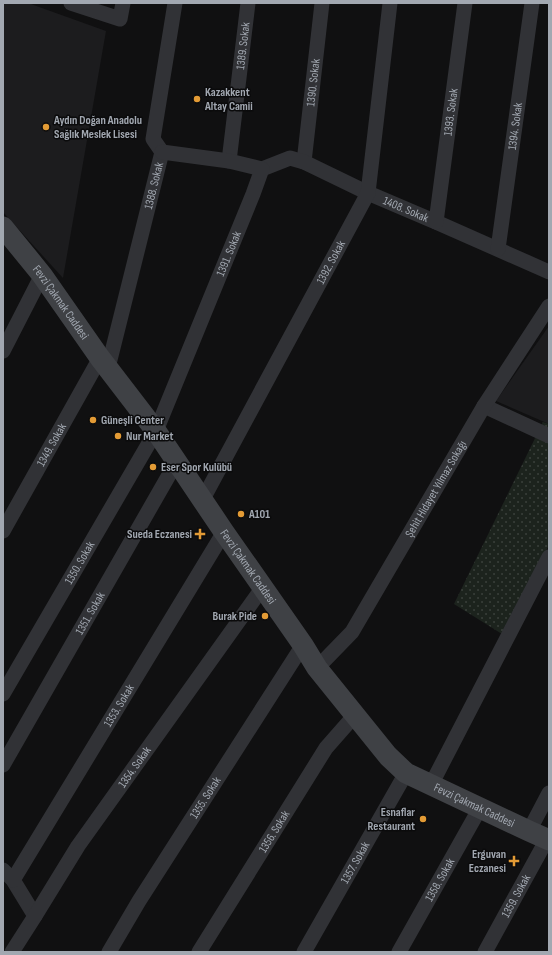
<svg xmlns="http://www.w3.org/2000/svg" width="552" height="955" font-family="'Sofia Sans Condensed',sans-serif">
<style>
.built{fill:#1c1c1e}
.grass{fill:url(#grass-dots)}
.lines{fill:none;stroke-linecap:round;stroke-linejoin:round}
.minor{stroke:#313236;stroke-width:15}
.secondary{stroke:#3f4145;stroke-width:21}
.poi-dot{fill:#e39b35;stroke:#0b0b0c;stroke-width:1.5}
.labels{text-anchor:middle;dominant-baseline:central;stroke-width:3;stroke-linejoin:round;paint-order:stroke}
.street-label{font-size:12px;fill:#a2a8b1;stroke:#0b0b0c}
.poi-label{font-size:12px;font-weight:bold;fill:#a2a8b1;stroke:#0b0b0c;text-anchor:start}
</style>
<defs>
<pattern id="grass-dots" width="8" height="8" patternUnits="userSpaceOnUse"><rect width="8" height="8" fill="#1c231d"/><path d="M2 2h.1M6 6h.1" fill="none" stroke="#3a403b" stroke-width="1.8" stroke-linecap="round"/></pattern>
</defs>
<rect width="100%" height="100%" fill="#101011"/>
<g class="built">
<path d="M3 3H28L106 31 63 278 3 212Z"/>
<path d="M549 326V424L496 401Z"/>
</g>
<path class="grass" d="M543 422 549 424V545L502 634 454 604Z"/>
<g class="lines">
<g class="minor">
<path d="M71 3 120 19 123 3"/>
<path id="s1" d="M229 161 248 3"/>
<path id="s2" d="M304 162 322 3"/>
<path id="s3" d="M262 169 290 158 304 162 368 193 436 222 549 272"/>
<path id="s4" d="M436 222 465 3"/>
<path id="s5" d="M498 249 532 3"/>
<path d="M3 351 42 275"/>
<path id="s6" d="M108 368 162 152 153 139 175 3"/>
<path d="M484 406 549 436"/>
<path id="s7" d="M203 499 368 193 390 3"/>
<path id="s8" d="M3 531 100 358"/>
<path id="s9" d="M317 668 352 632 484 406 549 306"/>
<path id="s10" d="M3 694 156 431 253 194 262 169 229 161 162 152"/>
<path id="s11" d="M3 765 177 461"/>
<path d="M431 785 549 557"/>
<path d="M529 831 549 793"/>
<path d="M3 870 13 880 35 916"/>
<path id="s12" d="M13 880 224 532"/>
<path id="s13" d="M12 952 35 916 78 846 263 587"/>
<path id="s14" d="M109 952 139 901 303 645"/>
<path id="s15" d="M199 952 326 748 355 715"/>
<path id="s16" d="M304 952 406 773"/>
<path id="s17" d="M399 952 480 808"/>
<path id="s18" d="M485 952 547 839"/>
</g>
<path class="secondary" id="s19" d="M3 227 42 275 100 358 156 431 224 532 303 645 317 668 388 756 406 773 529 831 549 840"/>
</g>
<g class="poi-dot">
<circle cx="197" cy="99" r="4"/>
<circle cx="46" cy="127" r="4"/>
<circle cx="93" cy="420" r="4"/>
<circle cx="118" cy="436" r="4"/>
<circle cx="153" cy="467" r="4"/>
<circle cx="241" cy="514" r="4"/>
<path d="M198 528h4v4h4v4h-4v4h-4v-4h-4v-4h4z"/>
<circle cx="265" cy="616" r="4"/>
<circle cx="423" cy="819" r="4"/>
<path d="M512 855h4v4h4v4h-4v4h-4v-4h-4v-4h4z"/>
</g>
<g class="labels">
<g class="street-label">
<text stroke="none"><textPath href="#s1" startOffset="116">1389. Sokak</textPath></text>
<text stroke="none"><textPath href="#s2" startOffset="80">1390. Sokak</textPath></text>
<text stroke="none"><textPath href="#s4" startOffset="111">1393. Sokak</textPath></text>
<text stroke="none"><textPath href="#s5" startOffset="124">1394. Sokak</textPath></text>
<text stroke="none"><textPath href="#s6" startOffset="188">1388. Sokak</textPath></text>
<text stroke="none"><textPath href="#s3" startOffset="157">1408. Sokak</textPath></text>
<text stroke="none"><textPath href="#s10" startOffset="496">1391. Sokak</textPath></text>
<text stroke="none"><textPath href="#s7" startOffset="269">1392. Sokak</textPath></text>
<text stroke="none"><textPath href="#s19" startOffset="95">Fevzi Çakmak Caddesi</textPath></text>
<text stroke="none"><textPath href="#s8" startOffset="99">1349. Sokak</textPath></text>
<text stroke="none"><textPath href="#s9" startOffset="216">Şehit Hidayet Yılmaz Sokağı</textPath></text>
<text stroke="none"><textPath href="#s10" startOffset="152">1350. Sokak</textPath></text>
<text stroke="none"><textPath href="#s19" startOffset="419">Fevzi Çakmak Caddesi</textPath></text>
<text stroke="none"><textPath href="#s11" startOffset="175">1351. Sokak</textPath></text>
<text stroke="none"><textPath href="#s12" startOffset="204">1353. Sokak</textPath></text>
<text stroke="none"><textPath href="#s13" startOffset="222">1354. Sokak</textPath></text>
<text stroke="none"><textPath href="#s14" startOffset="182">1355. Sokak</textPath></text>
<text stroke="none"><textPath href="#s19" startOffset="755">Fevzi Çakmak Caddesi</textPath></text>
<text stroke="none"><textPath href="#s15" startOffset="142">1356. Sokak</textPath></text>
<text stroke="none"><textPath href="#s16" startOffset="103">1357. Sokak</textPath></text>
<text stroke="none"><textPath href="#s17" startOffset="83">1358. Sokak</textPath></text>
<text stroke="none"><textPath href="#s18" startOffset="64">1359. Sokak</textPath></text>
</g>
<g class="poi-label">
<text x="205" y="92">Kazakkent<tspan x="205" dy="14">Altay Camii</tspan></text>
<text x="54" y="120">Aydın Doğan Anadolu<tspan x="54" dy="14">Sağlık Meslek Lisesi</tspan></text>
<text x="101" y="420">Güneşli Center</text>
<text x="126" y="436">Nur Market</text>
<text x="161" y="467">Eser Spor Kulübü</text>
<text x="249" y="514">A101</text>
<text x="192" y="534" text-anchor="end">Sueda Eczanesi</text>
<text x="257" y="616" text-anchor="end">Burak Pide</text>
<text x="415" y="812" text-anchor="end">Esnaflar<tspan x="415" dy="14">Restaurant</tspan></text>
<text x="506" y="854" text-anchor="end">Erguvan<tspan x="506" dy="14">Eczanesi</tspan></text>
</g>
</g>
<rect width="552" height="955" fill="none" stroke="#a2a8b1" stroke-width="8"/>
</svg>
